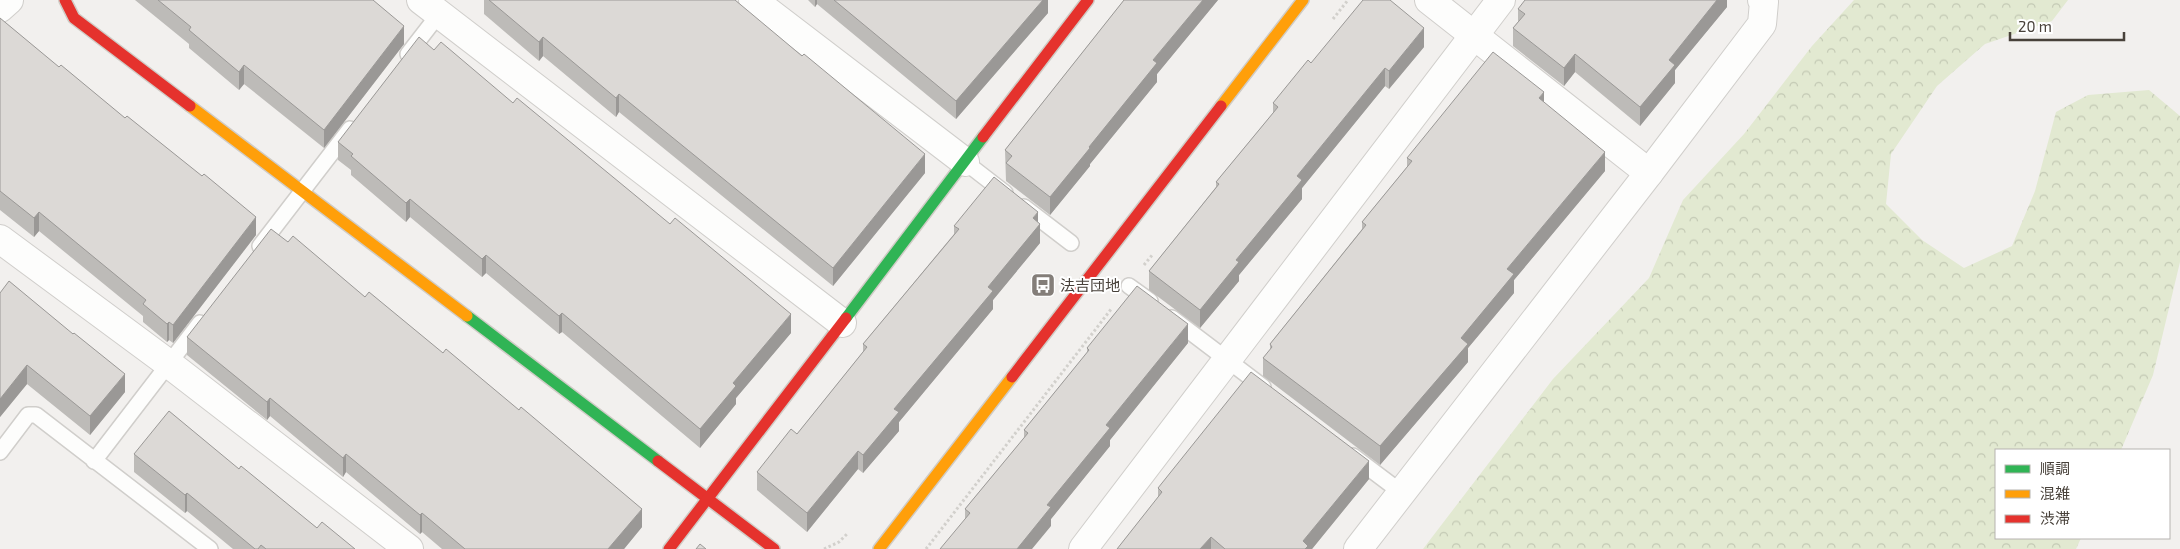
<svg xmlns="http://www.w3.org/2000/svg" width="2180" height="549" font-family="'Exo 2','Noto Sans JP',sans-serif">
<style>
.forest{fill:url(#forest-crowns)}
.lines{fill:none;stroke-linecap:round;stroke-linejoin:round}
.lane-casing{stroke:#d0cecb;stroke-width:18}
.street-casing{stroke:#d0cecb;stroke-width:30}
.fast-casing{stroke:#d0ccc6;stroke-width:14}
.slow-casing{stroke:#d0ccc6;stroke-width:14}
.jam-casing{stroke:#d0ccc6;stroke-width:14}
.path{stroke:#d2d0cc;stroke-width:3;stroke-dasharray:2.5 2.5;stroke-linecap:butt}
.lane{stroke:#fdfdfc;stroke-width:15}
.street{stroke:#fdfdfc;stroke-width:28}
.fast{stroke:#30b455;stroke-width:11}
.slow{stroke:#ff9f0a;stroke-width:11}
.jam{stroke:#e5322d;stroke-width:11}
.wall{fill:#bdbbb8}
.shaded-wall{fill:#9a9896}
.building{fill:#dcd9d6;stroke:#9a9896}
.labels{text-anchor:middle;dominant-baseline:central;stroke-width:4;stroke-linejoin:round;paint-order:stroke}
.poi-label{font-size:15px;fill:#48413a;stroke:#fff;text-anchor:start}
</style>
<defs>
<pattern id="forest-crowns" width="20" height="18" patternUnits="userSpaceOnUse" patternTransform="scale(1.25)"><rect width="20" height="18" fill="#e2e9d1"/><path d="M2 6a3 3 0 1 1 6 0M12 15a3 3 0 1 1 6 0" fill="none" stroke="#c3c9b4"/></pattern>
</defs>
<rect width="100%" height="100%" fill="#f2f0ee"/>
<path class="forest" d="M1854 0H2068L2052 21 1985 44 1937 86 1891 154 1886 204 1922 240 1964 268 2012 246 2035 191 2056 112 2088 95 2149 90 2180 116V262L2153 375 2121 450H1996V538H2081L2076 549H1423L1553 379 1649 278 1683 200 1744 134 1812 46Z"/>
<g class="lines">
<defs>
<g id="lane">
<path d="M408 54 439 14"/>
<path d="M965 162 1005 193"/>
<path d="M1024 207 1071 243"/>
<path d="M260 246 350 129"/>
<path d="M1129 286 1150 301"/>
<path d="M1172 318 1263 387"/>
<path d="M0 452 28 415H36L210 549"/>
<path d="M1353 456 1402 493"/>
<path d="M94 461 200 323"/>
</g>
<g id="street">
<path d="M421 0 842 323"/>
<path d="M753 0 965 162"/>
<path d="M1429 0 1649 173"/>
<path d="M0 8 9 0"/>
<path d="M0 239 169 364 409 549"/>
<path d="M1083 549 1501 0"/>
<path d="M1358 549 1649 173 1762 24 1764 2 1762 0"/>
</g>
<g id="fast">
<path d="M467 316 658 461"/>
<path d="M846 318 983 137"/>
</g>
<g id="slow">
<path d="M190 106 467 316"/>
<path d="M1221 106 1303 0"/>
<path d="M879 549 1012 377"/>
</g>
<g id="jam">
<path d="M65 0 74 18 190 106"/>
<path d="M983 137 1088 0"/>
<path d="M1012 377 1221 106"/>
<path d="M658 461 774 549"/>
<path d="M669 549 846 318"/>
</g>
</defs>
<use href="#lane" class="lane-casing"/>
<use href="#street" class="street-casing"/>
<use href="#fast" class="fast-casing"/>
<use href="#slow" class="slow-casing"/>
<use href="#jam" class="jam-casing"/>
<g class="path">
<path d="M1333 19 1348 0"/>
<path d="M1144 265 1153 254"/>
<path d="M824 549 839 542 848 533"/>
<path d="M926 549 1112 308"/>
</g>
<use href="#lane" class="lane"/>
<use href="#street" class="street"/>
<use href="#fast" class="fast"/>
<use href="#slow" class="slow"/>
<use href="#jam" class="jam"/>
</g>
<g class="wall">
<path d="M135 0H373L404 44 324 148 244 84 239 90 189 48V44Z"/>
<path d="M484 0H735L925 173 833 286 619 112 616 117 543 56 539 61 484 14Z"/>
<path d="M808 0H1048V13L956 119 817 4 815 7Z"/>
<path d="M1124 0H1218L1157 74V82L1090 164V166L1050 215 1006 181 1005 150Z"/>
<path d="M1727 0V7L1675 70V83L1640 126 1575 72 1564 86 1513 46V28L1518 22V9Z"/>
<path d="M0 18 256 235 173 343 169 340 167 342 143 322V316L39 231 34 237 0 210Z"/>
<path d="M1424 47 1389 89 1385 86 1302 188V199L1239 275V281L1200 328 1149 290V271L1216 187V182L1273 113V103L1311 63Z"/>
<path d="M434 50 513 103 791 333 736 398V404L700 448 562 332 559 334 486 273 482 277 410 217 406 222 351 175V170L338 160V142Z"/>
<path d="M1544 103 1605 171 1514 280V293L1468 348V362L1380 465 1263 376V358L1270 350V344L1362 229V222L1407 167V158Z"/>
<path d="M1038 223 1040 243 993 300V309L899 422V431L863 473 858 469 807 532 757 490V472L797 434 863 352V344L954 234V226Z"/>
<path d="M288 242 365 297 642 527 624 549H442L422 532 420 534 346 472 343 477 270 416 267 420 187 355V337Z"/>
<path d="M0 293 125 392 90 435 27 384 0 417Z"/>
<path d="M1188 343 1110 440V446L1051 519V526L965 519V509L1024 438V430L1087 353V348Z"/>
<path d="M134 454 239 469 317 528 355 549H233L187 511 185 513 134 472Z"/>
<path d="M1369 479 1312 549H1117L1158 498V488Z"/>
</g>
<g class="shaded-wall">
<path d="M815 0H817V4L815 7Z"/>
<path d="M1043 0H1048V13L956 119V101Z"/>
<path d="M1203 0H1218L1157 74V82L1090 164V166L1050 215V197L1089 147 1153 60Z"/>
<path d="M1717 0H1727V7L1675 70V83L1640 126V107L1669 60Z"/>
<path d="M404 26V44L324 148V130Z"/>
<path d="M1424 28V47L1389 89V71Z"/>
<path d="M543 37V56L539 61V42Z"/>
<path d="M1575 54V72L1564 86V68Z"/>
<path d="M244 65V84L239 90V72Z"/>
<path d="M1385 68V86L1302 188V199L1239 275V281L1200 328V310L1297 176Z"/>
<path d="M1544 92V110L1539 98Z"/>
<path d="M619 94V112L616 117V98Z"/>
<path d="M1605 152V171L1514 280V293L1468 348V362L1380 465V446L1461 338 1507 269Z"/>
<path d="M925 154V173L833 286V268Z"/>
<path d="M410 199V217L406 222V203Z"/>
<path d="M39 212V231L34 237V218Z"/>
<path d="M1038 212V226L1040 224V243L993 300V309L899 422V431L863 473V455L894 409 988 287 1033 218Z"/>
<path d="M256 217V235L173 343V325Z"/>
<path d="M486 255V273L482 277V259Z"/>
<path d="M562 313V332L559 334V316Z"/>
<path d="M791 314V333L736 398V404L700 448V429L733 383Z"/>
<path d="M169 322V340L167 342V324Z"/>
<path d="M1188 324V343L1110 440V446L1051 519V526L1032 549H1017L1047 505 1106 425Z"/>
<path d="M27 365V384L0 417V399Z"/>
<path d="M125 374V392L90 435V416Z"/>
<path d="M270 398V416L267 420V402Z"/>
<path d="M858 451V469L807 532V513Z"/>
<path d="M346 454V472L343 477V458Z"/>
<path d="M1369 461V479L1312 549H1303V541Z"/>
<path d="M187 493V511L185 513V495Z"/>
<path d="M642 509V527L624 549H608Z"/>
<path d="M422 513V532L420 534V515Z"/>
<path d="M1211 537V549H1200Z"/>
</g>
<g class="building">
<path d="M158 0H373L404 26 324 130 244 65 239 72 189 30 191 27Z"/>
<path d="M489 0H735L802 56 804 54 925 154 833 268 619 94 616 98 543 37 539 42Z"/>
<path d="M834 0H1043L956 101Z"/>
<path d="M1124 0H1203L1153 60 1157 63 1089 147 1090 148 1050 197 1006 163 1012 156 1005 150Z"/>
<path d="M1363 0H1390L1424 28 1389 71 1385 68 1297 176 1302 180 1236 260 1239 262 1200 310 1149 271 1219 184 1216 182 1278 107 1273 103 1308 60 1311 63Z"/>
<path d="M1525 0H1717L1669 60 1675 65 1640 107 1575 54 1564 68 1513 28 1525 14 1518 9Z"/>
<path d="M0 18 59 67 61 65 125 118 127 116 202 176 204 174 256 217 173 325 169 322 167 324 143 304 146 300 39 212 34 218 0 191Z"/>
<path d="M419 37 434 50 441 42 513 103 517 98 670 224 675 218 791 314 733 383 736 386 700 429 562 313 559 316 486 255 482 259 410 199 406 203 351 156 353 154 338 142Z"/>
<path d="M1493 52 1544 92 1539 98 1605 152 1507 269 1514 274 1461 338 1468 344 1380 446 1263 358 1272 347 1270 344 1366 225 1362 222 1412 161 1407 158Z"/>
<path d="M994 177 1038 212 1033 218 1040 224 988 287 993 291 894 409 899 412 863 455 858 451 807 513 757 472 791 429 797 434 867 347 863 344 959 229 954 226Z"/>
<path d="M271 229 288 242 293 236 365 297 369 292 443 353 446 349 519 410 521 407 642 509 608 549H465L422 513 420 515 346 454 343 458 270 398 267 402 187 337Z"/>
<path d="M9 281 73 334 74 333 125 374 90 416 27 365 0 399V293Z"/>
<path d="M1137 286 1188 324 1106 425 1110 428 1047 505 1051 507 1017 549H940L970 513 965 509 1028 433 1024 430 1089 350 1087 348Z"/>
<path d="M1251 372 1369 461 1303 541 1308 546 1305 549H1225L1211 537 1200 549H1117L1162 492 1158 488Z"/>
<path d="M169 411 239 469 241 466 317 528 322 522 355 549H266L261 545 258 549H255L187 493 185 495 134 454Z"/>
<path d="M700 544 706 549H696Z"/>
</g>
<defs>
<symbol id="bus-square" viewBox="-11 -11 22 22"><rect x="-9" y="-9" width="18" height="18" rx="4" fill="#847e79" stroke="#fff"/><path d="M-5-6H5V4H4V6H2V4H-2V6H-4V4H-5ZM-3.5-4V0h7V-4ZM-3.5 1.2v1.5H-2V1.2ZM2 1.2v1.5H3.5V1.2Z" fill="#fff"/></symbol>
</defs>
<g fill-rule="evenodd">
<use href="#bus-square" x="1029" y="271" width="28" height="28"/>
</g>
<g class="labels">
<g class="poi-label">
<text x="1060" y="285">法吉団地</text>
</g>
</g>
<rect x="1995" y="449" width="175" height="90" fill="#ffffff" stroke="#b6b3b0"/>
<rect x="2005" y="465" width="25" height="8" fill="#30b455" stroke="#b6b3b0"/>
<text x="2040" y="474" font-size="15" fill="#48413a">順調</text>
<rect x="2005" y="490" width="25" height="8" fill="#ff9f0a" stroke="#b6b3b0"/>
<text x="2040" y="499" font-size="15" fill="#48413a">混雑</text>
<rect x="2005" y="515" width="25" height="8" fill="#e5322d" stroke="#b6b3b0"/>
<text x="2040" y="524" font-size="15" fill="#48413a">渋滞</text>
<path d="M2010 32v8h114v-8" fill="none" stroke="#48413a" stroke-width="2.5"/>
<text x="2018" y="32" font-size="15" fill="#48413a" stroke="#ffffff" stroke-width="4" paint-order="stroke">20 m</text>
</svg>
